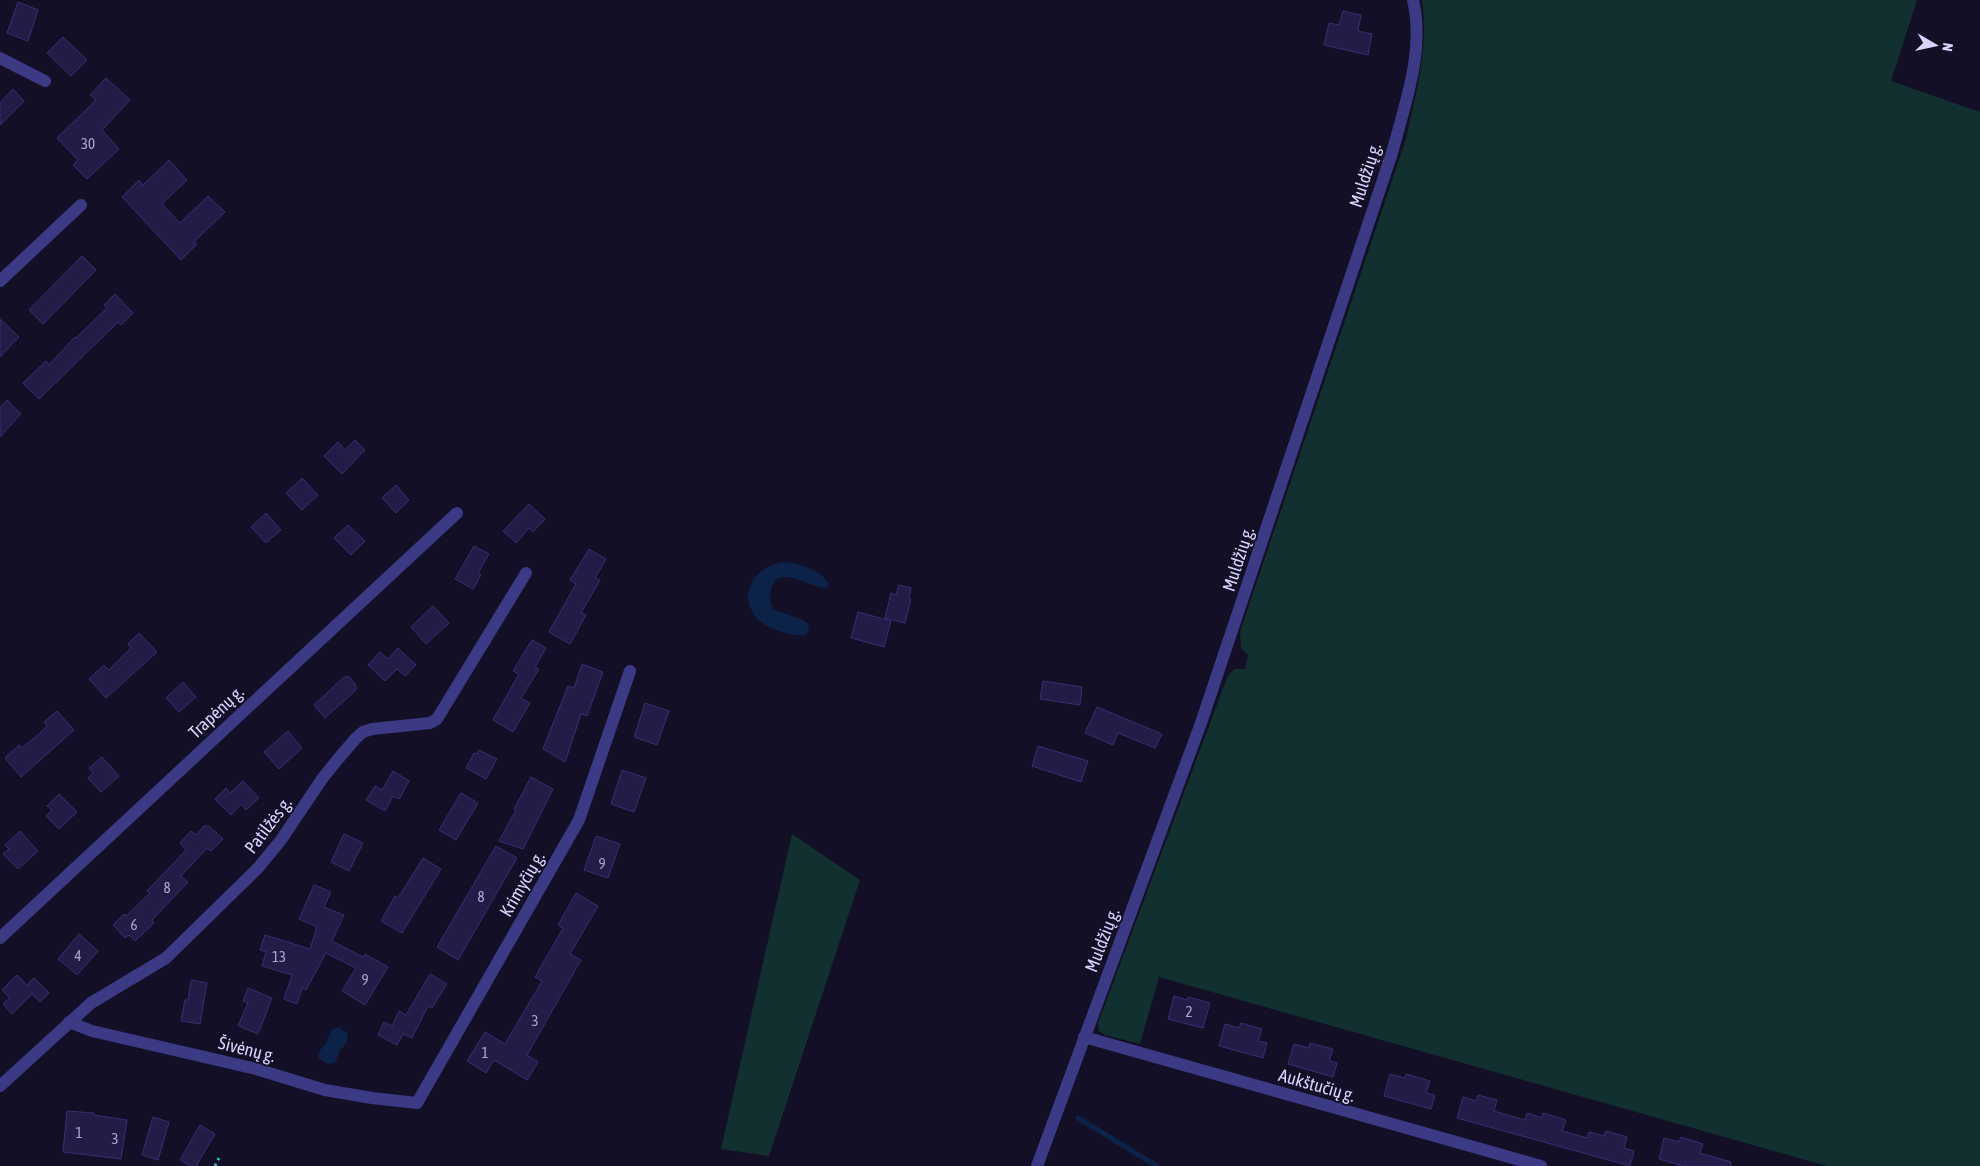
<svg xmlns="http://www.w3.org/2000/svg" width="1980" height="1166" font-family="'Asap Condensed',sans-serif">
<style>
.green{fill:#12302f}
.water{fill:#0c2248}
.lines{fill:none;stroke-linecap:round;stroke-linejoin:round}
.stream{stroke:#0c2248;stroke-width:5}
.building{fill:#241b47;stroke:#3b2d73}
.path{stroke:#2fb8b0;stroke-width:3;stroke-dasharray:2.5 4;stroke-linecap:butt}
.minor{stroke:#3d3a85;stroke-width:12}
.labels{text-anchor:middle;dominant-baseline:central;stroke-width:4;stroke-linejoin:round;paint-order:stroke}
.number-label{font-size:15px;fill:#aca6d1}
.street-label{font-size:18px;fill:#d9d4ff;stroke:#130f26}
</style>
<rect width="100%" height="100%" fill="#130f26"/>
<g class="green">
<path d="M1422 0H1917L1891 81 1980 112V1166H1827L1159 977 1140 1044 1105 1035 1099 1031 1098 1023 1228 675 1235 669H1245L1248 655 1241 648 1240 632 1406 139C1416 93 1429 47 1422 0Z"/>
<path d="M792 834 860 880 769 1156 721 1149Z"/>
</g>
<g class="water">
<path d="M785 562C798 563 824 571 829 585L827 588C812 590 777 561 771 590 770 597 770 602 773 609L805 621 808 624 809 630 806 635C797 636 788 634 779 631 733 617 741 567 785 562Z"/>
<path d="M339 1027 345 1032 348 1031 347 1042 339 1052 335 1063 328 1064 319 1059 318 1053 326 1043 332 1029Z"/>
</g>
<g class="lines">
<path class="stream" d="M1078 1118 1157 1166"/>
</g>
<g class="building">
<path d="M18 2 38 10 28 41 7 33Z"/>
<path d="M1343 11 1361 15 1358 31 1372 34 1368 55 1324 45 1329 23 1339 25Z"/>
<path d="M63 37 87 60 71 76 47 53Z"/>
<path d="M106 78 130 100 102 130 119 149 87 179 73 165 78 160 57 138 96 100 90 95Z"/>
<path d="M13 89 24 101 0 125V103Z"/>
<path d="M169 160 187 180 162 204 180 223 208 196 225 212 194 242 197 244 181 260 122 197 139 180 143 185Z"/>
<path d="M82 256 96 270 43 324 29 310Z"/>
<path d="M115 294 133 313 121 325 118 322 39 399 23 383 46 361 49 365 75 337 76 338 107 308 104 305Z"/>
<path d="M0 319 19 337 0 357Z"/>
<path d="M7 400 21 414 0 437V408Z"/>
<path d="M355 440 365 450 342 474 324 456 338 442 345 450Z"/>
<path d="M302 478 318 495 302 510 286 493Z"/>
<path d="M396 485 409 500 396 513 382 498Z"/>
<path d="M529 504 545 519 533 532 529 528 516 543 503 531Z"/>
<path d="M266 513 281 530 266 543 251 527Z"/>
<path d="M348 525 365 541 351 555 334 538Z"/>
<path d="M474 546 489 554 478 573 481 575 473 589 455 579Z"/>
<path d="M589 549 606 559 595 578 600 580 581 613 586 615 570 644 549 632 576 584 570 580Z"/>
<path d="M899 585 911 588 909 598 911 599 905 623 885 618 891 593 896 595Z"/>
<path d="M433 606 449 623 426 644 411 627Z"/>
<path d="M858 612 891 621 884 647 851 638Z"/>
<path d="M139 633 157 652 106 698 89 679 104 665 109 670 131 648 128 644Z"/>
<path d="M532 640 546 648 535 667 539 669 521 698 530 703 513 732 493 720 519 674 513 671Z"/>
<path d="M398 648 416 665 405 676 397 669 385 681 368 665 380 652 388 659Z"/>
<path d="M582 664 603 672 587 716 581 714 565 762 543 749 568 686 574 688Z"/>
<path d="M344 677H349L356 685V690L325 718 314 705Z"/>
<path d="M1043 681 1082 687 1080 705 1040 699Z"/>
<path d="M183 682 196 697 179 712 166 698Z"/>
<path d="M645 703 669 711 657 745 634 737Z"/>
<path d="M1097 707 1162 734 1155 748 1118 733 1113 745 1085 733Z"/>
<path d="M57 711 74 730 21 777 5 758 19 745 22 748 41 732 47 726 44 722Z"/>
<path d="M288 731 302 748 279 769 264 752Z"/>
<path d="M1038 746 1088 761 1081 782 1032 766Z"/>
<path d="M479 750 497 759 486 779 466 768 474 753 477 754Z"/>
<path d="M102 757 119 776 101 792 88 778 93 773 89 768Z"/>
<path d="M622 770 646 778 634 812 611 804Z"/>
<path d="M393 771 409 781 399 799 393 796 385 811 366 800 375 786 382 790Z"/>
<path d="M531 777 553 789 523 849 499 841 516 810 514 809Z"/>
<path d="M243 781 259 798 246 810 241 804 231 815 215 799 226 788 230 793Z"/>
<path d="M461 793 478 803 456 840 439 830Z"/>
<path d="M59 794 77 812 59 829 46 816 52 810 47 806Z"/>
<path d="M204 826H209L223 839 211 851 207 848 181 876 188 882 152 920 154 923 135 941 129 935 125 938 113 925 124 914 126 916 150 893 147 891 186 850 180 843 191 831 196 835Z"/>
<path d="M20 831 38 851 18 869 3 854 9 849 5 845Z"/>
<path d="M344 834 363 843 349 871 331 862Z"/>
<path d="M596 836 620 844 608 878 584 870Z"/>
<path d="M496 846 517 858 458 960 437 947Z"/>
<path d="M423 858 441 869 402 933 381 921 395 896 398 898Z"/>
<path d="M314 885 331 892 324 907 344 915 332 941 363 957 365 954 388 967 365 1005 342 991 356 968 326 953 306 990 302 988 297 1004 284 999 292 975 262 966 266 952 260 950 265 935 310 949 317 927 299 919Z"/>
<path d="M576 893 598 906 570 954 581 960 527 1055 538 1062 527 1080 494 1060 486 1073 467 1061 485 1032 505 1044 542 981 535 977 563 928 558 925Z"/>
<path d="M79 934 98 951 77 975 58 959Z"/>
<path d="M430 974 447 984 432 1008 428 1006 412 1038 403 1034 397 1045 378 1035 384 1022 392 1026 399 1011 406 1015Z"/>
<path d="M17 975 27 985 34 978 49 993 40 1002 32 994 12 1014 3 1004 10 998 2 990Z"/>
<path d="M191 980 207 983 200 1024 181 1021 185 1000H188Z"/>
<path d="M248 988 272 998 258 1034 238 1026 248 1003 243 1001Z"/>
<path d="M1174 996 1187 1000 1188 997 1210 1003 1203 1028 1168 1019Z"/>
<path d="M1241 1023 1262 1029 1258 1041 1267 1043 1263 1058 1219 1046 1225 1024 1239 1028Z"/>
<path d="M1310 1043 1333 1049 1329 1061 1337 1063 1333 1077 1288 1064 1294 1044 1309 1048Z"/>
<path d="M1390 1074 1405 1078 1406 1074 1430 1081 1426 1093 1435 1095 1431 1109 1384 1096Z"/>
<path d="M1478 1095 1497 1100 1494 1111 1525 1120 1527 1113 1542 1118 1543 1113 1566 1120 1562 1131 1587 1138 1589 1132 1604 1136 1606 1131 1627 1137 1624 1148 1634 1151 1630 1166 1457 1118 1463 1097 1476 1101Z"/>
<path d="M67 1111 94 1113V1115L127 1120 121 1159 63 1152Z"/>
<path d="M153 1117 169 1122 158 1160 142 1155Z"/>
<path d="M200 1125 215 1134 196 1166H191L180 1160Z"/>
<path d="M1681 1137 1703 1144 1700 1153 1731 1162 1730 1166H1684L1659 1159 1664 1138 1679 1142Z"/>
</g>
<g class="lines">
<path class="path" d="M215 1166 219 1158"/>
<g class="minor">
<path d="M0 58 45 81"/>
<path d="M0 281 81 205"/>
<path d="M0 938 457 513"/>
<path d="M69 1022 92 1031 256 1069 325 1090 372 1098 417 1103 579 820 630 671"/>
<path d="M1084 1037 1541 1166"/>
<path d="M0 1086 91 1003 166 958 258 868 281 840 322 779 338 759 356 738 363 732 372 729 430 723 437 719 526 573"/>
<path d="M1037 1166 1201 723 1392 153C1405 103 1425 51 1413 0"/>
</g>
</g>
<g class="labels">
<g class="number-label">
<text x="88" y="143">30</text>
<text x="602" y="863">9</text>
<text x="167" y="887">8</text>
<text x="481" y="896">8</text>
<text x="134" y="924">6</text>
<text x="78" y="955">4</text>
<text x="279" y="956">13</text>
<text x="365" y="979">9</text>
<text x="1189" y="1011">2</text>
<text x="535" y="1020">3</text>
<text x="485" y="1052">1</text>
<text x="79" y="1132">1</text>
<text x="115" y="1138">3</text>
</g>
<g class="street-label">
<text transform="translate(1365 175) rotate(-72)">Muldžių g.</text>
<text transform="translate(1238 559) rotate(-72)">Muldžių g.</text>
<text transform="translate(216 712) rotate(-43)">Trapėnų g.</text>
<text transform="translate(268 825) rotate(-53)">Patilžės g.</text>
<text transform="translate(522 884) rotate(-60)">Krimyčių g.</text>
<text transform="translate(1102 940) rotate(-69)">Muldžių g.</text>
<text transform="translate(247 1049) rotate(14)">Šivėnų g.</text>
<text transform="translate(1317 1085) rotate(16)">Aukštučių g.</text>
</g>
</g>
<g transform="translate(1935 45) rotate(99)" stroke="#130f26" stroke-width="4" paint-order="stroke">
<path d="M0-4L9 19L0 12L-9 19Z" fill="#d9d4ff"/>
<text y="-8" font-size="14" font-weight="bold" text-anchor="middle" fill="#d9d4ff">N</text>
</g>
</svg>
